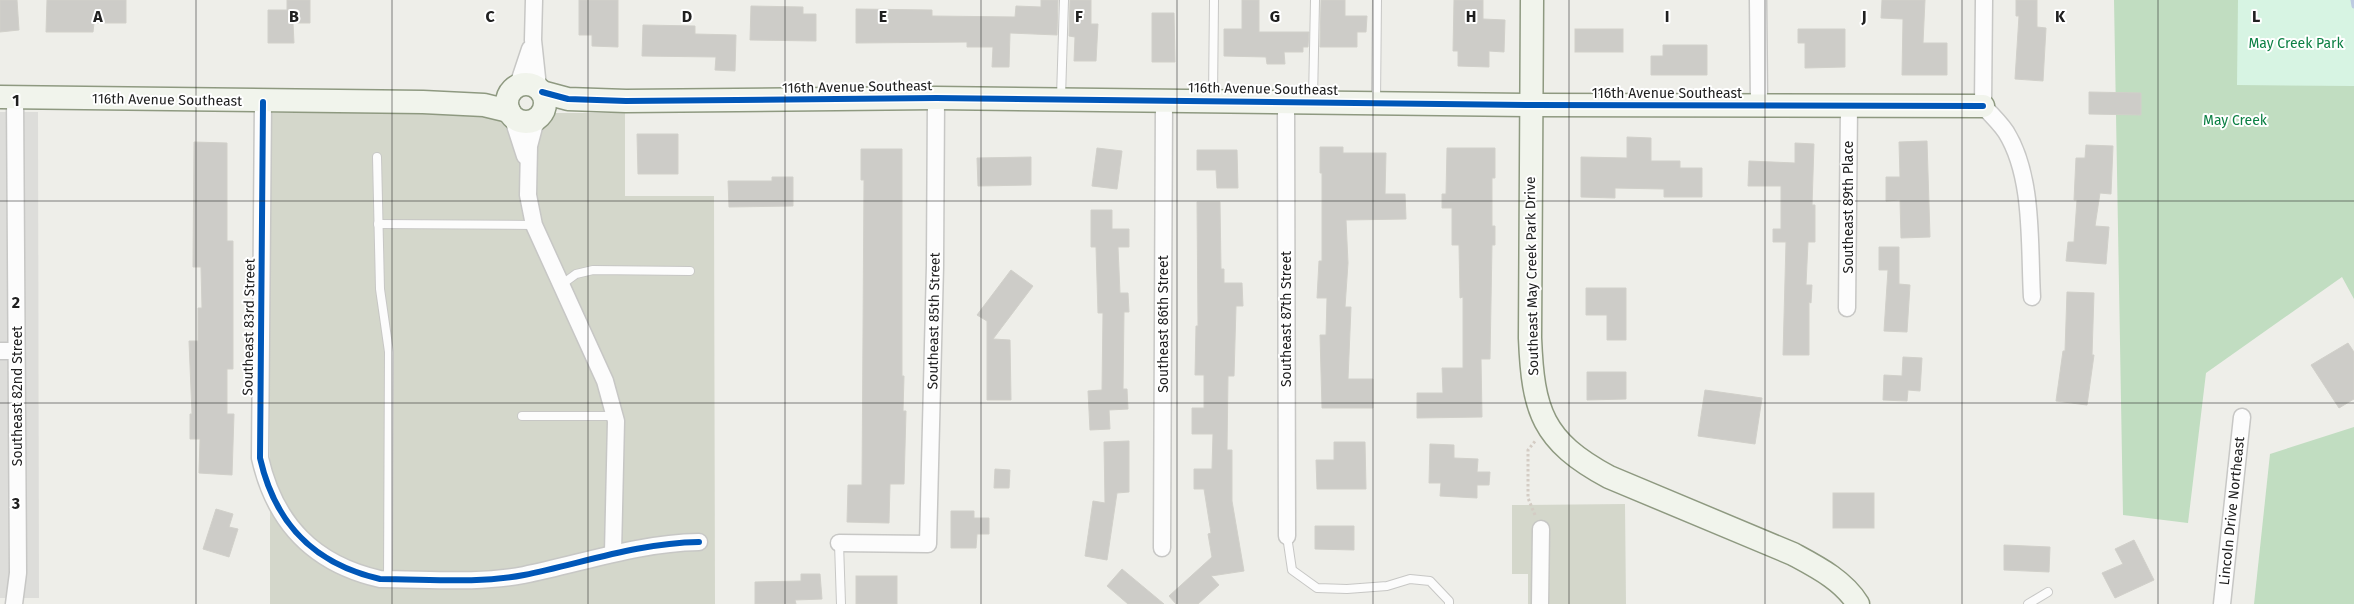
<svg xmlns="http://www.w3.org/2000/svg" width="2354" height="604" font-family="'Fira Sans',sans-serif">
<style>
.residential{fill:#ddddda}
.construction{fill:#d4d7cb}
.forest{fill:#c1ddc1}
.park{fill:#d7f4e3}
.lines{fill:none;stroke-linecap:round;stroke-linejoin:round}
.stream{stroke:#bdcbe1;stroke-width:5}
.building{fill:#cdccc8;stroke:#d1d0ca}
.lane-casing{stroke:#c7c7c5;stroke-width:10}
.street-casing{stroke:#c7c7c5;stroke-width:19}
.secondary-casing{stroke:#8e9980;stroke-width:25}
.path{stroke:#d4ccc4;stroke-width:3;stroke-dasharray:2.5 2.5;stroke-linecap:butt}
.lane{stroke:#fcfcfc;stroke-width:8}
.street{stroke:#fcfcfc;stroke-width:16}
.secondary{stroke:#f1f4ec;stroke-width:22}
.cycleway-casing{stroke:#fff;stroke-width:9}
.cycleway{stroke:#0057b8;stroke-width:6}
.grid{fill:none;stroke:#202020;stroke-width:1;stroke-opacity:0.55}
.labels{text-anchor:middle;dominant-baseline:central;stroke-width:4;stroke-linejoin:round;paint-order:stroke}
.park-label{font-size:14px;fill:#0c8044;stroke:#fff}
.street-label{font-size:14px;fill:#202020;stroke:#fff}
.grid-label{font-size:16px;text-anchor:middle;font-weight:bold;fill:#202020;stroke:#fff;stroke-width:4;stroke-linejoin:round;paint-order:stroke}
</style>
<rect width="100%" height="100%" fill="#eeeee9"/>
<path class="residential" d="M0 112H38L39 598H0Z"/>
<g class="construction">
<path d="M270 113H625V196H714L715 604H270Z"/>
<path d="M1625 504 1626 604H1528V574H1512V505Z"/>
</g>
<g class="forest">
<path d="M2114 0H2354V299L2342 277 2206 373 2188 523 2123 515Z"/>
<path d="M2354 427V604H2254L2270 454Z"/>
</g>
<path class="park" d="M2238 0H2354V86L2237 85Z"/>
<g class="lines">
<path class="stream" d="M2353 0 2354 6"/>
</g>
<g class="building">
<path d="M0 0H17L19 30 0 32Z"/>
<path d="M47 0H126V23H94L93 32H46Z"/>
<path d="M287 0H310V23H293L294 43H268V10H287Z"/>
<path d="M579 0H618V47L592 46V35H579Z"/>
<path d="M1041 0H1058L1057 35 1010 33 1009 67H992L993 47H967V42L856 43V9L932 10V16L1015 17 1016 6 1041 7Z"/>
<path d="M1070 0H1091V24H1098L1096 61H1074L1075 37 1069 36Z"/>
<path d="M1242 0H1259V32H1309L1308 47H1303V52H1284L1285 64H1267L1266 57 1224 56V29H1242Z"/>
<path d="M1321 0H1345V16H1367L1366 32H1357V47H1320Z"/>
<path d="M1454 0H1483V19L1505 20 1504 52 1489 51V67L1458 66V51H1453Z"/>
<path d="M1882 0H1925L1923 43H1947V75H1902L1903 19 1881 18Z"/>
<path d="M2016 0H2037V27L2046 28 2043 81 2015 79 2019 16H2016Z"/>
<path d="M751 6 803 7V14H816V41L750 40Z"/>
<path d="M1152 13H1174L1175 62H1152Z"/>
<path d="M643 25 695 26V34L736 35 735 71 715 70 716 57 642 56Z"/>
<rect x="1575" y="29" width="48" height="23"/>
<path d="M1798 29H1845V67L1805 68V43H1798Z"/>
<path d="M1663 45H1707V75H1651V56H1663Z"/>
<path d="M2089 92 2141 93V115L2089 114Z"/>
<path d="M637 134H678V174H638Z"/>
<path d="M1627 137 1651 138V161H1680V168H1702V197H1664V189L1615 188V198L1581 197V157L1627 158Z"/>
<path d="M1927 141 1930 237 1901 238 1900 200 1886 201V177H1900L1899 142Z"/>
<path d="M194 142 227 143V241H233V369H227V414H234L232 475 199 473 200 439H190V414H192L189 341H198V308H202L201 267H193Z"/>
<path d="M1795 143 1814 144 1812 205H1815V242H1808L1806 285H1812L1811 303 1809 302V355H1783L1786 242H1773V229H1781V186H1748L1749 161 1795 163Z"/>
<path d="M2086 145 2113 146 2111 194 2100 193 2095 226 2109 227 2106 264 2066 261 2068 242H2074L2077 200H2074L2076 158H2085Z"/>
<path d="M1320 147H1343V153H1386L1385 194H1405L1406 219 1346 220 1348 263 1345 307H1351L1348 379H1373V408H1322L1320 335H1326L1327 298H1317L1319 261H1322V173H1320Z"/>
<path d="M1097 148 1122 151 1117 189 1092 186Z"/>
<path d="M1447 148H1495V178H1492V226H1495V245H1492L1490 359H1481L1482 417 1417 418V393H1443L1442 368H1463V297L1460 298 1459 245H1452V208H1442V194H1446Z"/>
<path d="M861 149H902V376H904L903 411H906L904 484H890L889 523 847 522 848 485H862L864 180H861Z"/>
<path d="M1197 150H1237L1238 188H1217L1216 170H1197Z"/>
<path d="M1031 157V185L978 186 977 158Z"/>
<path d="M772 177H793V206L729 207 728 181H772Z"/>
<path d="M1197 202H1220L1221 269H1224V283H1242L1243 306H1236L1234 376H1228L1227 450H1232V501L1244 571 1211 576 1219 585 1198 604H1176L1169 596 1212 557 1208 534 1211 533 1204 489H1194V469H1212L1213 434H1192V408H1204V375H1195L1196 326H1198Z"/>
<path d="M1091 210H1112V229H1129V247H1118L1120 293H1128L1129 312H1124L1123 389H1127L1128 409 1109 410 1110 429 1090 430 1088 391 1102 390 1103 313H1098L1096 247H1091Z"/>
<path d="M1879 247H1899V284L1910 285 1907 332 1884 331 1888 270H1879Z"/>
<path d="M1011 270 1033 286 993 339 1010 340 1011 400H987V321L977 315Z"/>
<path d="M1586 288H1626V340H1607V315H1586Z"/>
<path d="M2067 292 2094 293 2092 355H2094L2087 405 2056 401 2063 351H2065Z"/>
<path d="M2348 343 2354 352V399L2339 408 2311 365Z"/>
<path d="M1903 357 1922 358 1920 391 1908 390 1907 401 1883 400 1884 375 1902 376Z"/>
<path d="M1587 372H1626V399L1587 400Z"/>
<path d="M1705 390 1762 398 1755 444 1698 436Z"/>
<path d="M1129 441V492L1117 493 1107 560 1085 556 1093 501 1105 503 1104 442Z"/>
<path d="M1334 442H1365L1366 489H1317L1316 460H1334Z"/>
<path d="M1430 444 1454 445V458L1478 459 1477 472H1490L1489 485H1477V498L1440 496 1441 483H1429Z"/>
<path d="M995 469 1010 470 1009 488H994Z"/>
<rect x="1833" y="493" width="41" height="35"/>
<path d="M216 509 233 514 229 527 238 529 229 557 203 549Z"/>
<path d="M951 511H974V518H989V534H977L976 548H951Z"/>
<path d="M1315 526H1354V550L1315 549Z"/>
<path d="M2134 540 2154 580 2115 598 2102 573 2123 564 2115 549Z"/>
<path d="M2004 545 2050 547 2049 572 2004 570Z"/>
<path d="M1122 569 1164 604H1128L1107 586Z"/>
<path d="M801 574H820L822 599 795 600 796 604H755V582L801 581Z"/>
<rect x="856" y="576" width="41" height="28"/>
</g>
<g class="lines">
<defs>
<g id="lane">
<path d="M1061 97 1064 0"/>
<path d="M1213 99 1214 0"/>
<path d="M1313 100 1315 0"/>
<path d="M1376 101 1377 0"/>
<path d="M377 157 380 289 389 352 388 579"/>
<path d="M378 224 534 225"/>
<path d="M561 285 576 274 593 270 690 271"/>
<path d="M522 416H615"/>
<path d="M1287 536 1292 570 1317 588 1347 589 1387 586 1410 579 1430 581 1449 601V604"/>
<path d="M839 543 841 604"/>
<path d="M2028 604 2048 592"/>
</g>
<g id="street">
<path d="M534 0 533 40 538 87"/>
<path d="M1758 0 1759 105"/>
<path d="M1984 0 1983 106C1991 114 2000 123 2006 132 2034 177 2029 245 2032 297"/>
<path d="M518 85 530 49"/>
<path d="M263 102 260 458C275 524 314 564 380 579 428 579 477 584 524 575 583 563 638 543 699 542"/>
<path d="M1286 102 1287 536"/>
<path d="M512 116 525 156"/>
<path d="M540 117 534 127 529 146 528 195 534 225 605 381 616 421 613 553"/>
<path d="M1847 308 1849 106"/>
<path d="M0 351H16"/>
<path d="M839 543 928 544 935 266 936 98"/>
<path d="M1162 548 1164 100"/>
<path d="M14 604 18 573 15 97"/>
<path d="M1540 604 1541 529"/>
<path d="M2222 604 2242 417"/>
</g>
<g id="secondary">
<path d="M1532 0 1530 338C1533 411 1542 441 1609 477L1793 554C1817 567 1843 580 1858 604"/>
<circle cx="526" cy="103" r="19"/>
<path d="M542 92 568 99 626 101 936 98 1531 105 1983 106"/>
<path d="M0 97 423 102 484 105 509 111"/>
</g>
</defs>
<use href="#lane" class="lane-casing"/>
<use href="#street" class="street-casing"/>
<use href="#secondary" class="secondary-casing"/>
<path class="path" d="M1535 515 1528 498V450L1536 440"/>
<use href="#lane" class="lane"/>
<use href="#street" class="street"/>
<use href="#secondary" class="secondary"/>
<defs>
<g id="cycleway">
<path d="M542 92 568 99 626 101 936 98 1531 105 1983 106"/>
<path d="M263 102 260 458C275 524 314 564 380 579 428 579 477 584 524 575 583 563 638 543 699 542"/>
</g>
</defs>
<use href="#cycleway" class="cycleway-casing"/>
<use href="#cycleway" class="cycleway"/>
</g>
<path class="grid" d="M196 0V604M392 0V604M588 0V604M785 0V604M981 0V604M1177 0V604M1373 0V604M1569 0V604M1765 0V604M1962 0V604M2158 0V604M0 201H2354M0 403H2354"/>
<g class="labels">
<g class="park-label">
<text x="2296" y="43">May Creek Park</text>
<text x="2235" y="120">May Creek</text>
</g>
<g class="street-label">
<text transform="translate(857 87) rotate(-1)">116th Avenue Southeast</text>
<text transform="translate(1263 89) rotate(1)">116th Avenue Southeast</text>
<text x="1667" y="93">116th Avenue Southeast</text>
<text transform="translate(167 100) rotate(1)">116th Avenue Southeast</text>
<text transform="translate(1848 207) rotate(-90)">Southeast 89th Place</text>
<text transform="translate(1532 276) rotate(-91)">Southeast May Creek Park Drive</text>
<text transform="translate(1286 319) rotate(-90)">Southeast 87th Street</text>
<text transform="translate(934 321) rotate(-89)">Southeast 85th Street</text>
<text transform="translate(1163 324) rotate(-90)">Southeast 86th Street</text>
<text transform="translate(249 327) rotate(-89)">Southeast 83rd Street</text>
<text transform="translate(17 396) rotate(-90)">Southeast 82nd Street</text>
<text transform="translate(2232 511) rotate(-84)">Lincoln Drive Northeast</text>
</g>
</g>
<g class="grid-label">
<text x="98" y="22">A</text>
<text x="294" y="22">B</text>
<text x="490" y="22">C</text>
<text x="687" y="22">D</text>
<text x="883" y="22">E</text>
<text x="1079" y="22">F</text>
<text x="1275" y="22">G</text>
<text x="1471" y="22">H</text>
<text x="1667" y="22">I</text>
<text x="1864" y="22">J</text>
<text x="2060" y="22">K</text>
<text x="2256" y="22">L</text>
<text x="16" y="106">1</text>
<text x="16" y="308">2</text>
<text x="16" y="509">3</text>
</g>
</svg>
